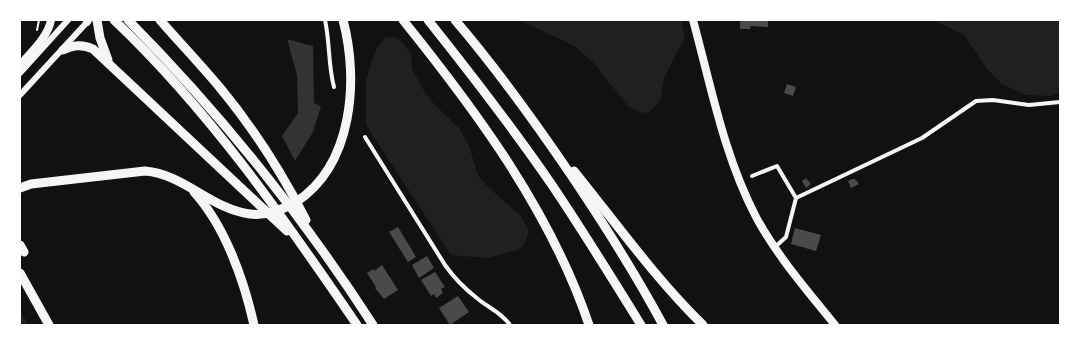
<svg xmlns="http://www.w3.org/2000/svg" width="1080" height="345" font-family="Roboto,sans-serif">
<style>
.green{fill:#202020}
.water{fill:#333}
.building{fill:#4a4a4a}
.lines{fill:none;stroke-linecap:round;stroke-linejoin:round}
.path{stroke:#f5f5f5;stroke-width:2}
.minor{stroke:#f5f5f5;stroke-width:4}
.tertiary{stroke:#f5f5f5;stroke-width:6}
.trunk{stroke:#f5f5f5;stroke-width:8}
.motorway{stroke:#f5f5f5;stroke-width:9}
</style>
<rect width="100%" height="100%" fill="#111"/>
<g class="green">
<path d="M520 20H681L685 37 664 78 660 101 649 112 642 113 628 106 592 61 574 46Z"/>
<path d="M933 20H1060V92L1052 96 1027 95 1003 85 987 69 964 35Z"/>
<path d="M393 37 400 40 411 53 412 69 424 91 435 105 459 128 468 143 478 175 489 188 520 215 529 230 524 245 518 250 487 258 451 255 366 125V79L376 49 385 38Z"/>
<path d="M20 311 29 325H20Z"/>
</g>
<path class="water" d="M287 39 313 46 314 103 321 106 313 132 295 161 282 136 298 113 297 75Z"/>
<g class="building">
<path d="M740 20H768V27L751 26 750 29H740Z"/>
<path d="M787 84 796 87 793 96 784 93Z"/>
<path d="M806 178 811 184 806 188 802 181Z"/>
<path d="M852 179H855L859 184 851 188 848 181Z"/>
<path d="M398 227 416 257 408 262 389 232Z"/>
<path d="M795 228 821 235 816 251 791 244Z"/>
<path d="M427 256 434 268 419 278 412 265Z"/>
<path d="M382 265 398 290 384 299 375 288 376 287 367 273 373 269 374 271Z"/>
<path d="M435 272 445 287 441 289 443 293 436 298 434 294 431 296 421 280Z"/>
<path d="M458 296 469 312 450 325 439 308Z"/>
</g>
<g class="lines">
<path class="path" d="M37 30 39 20"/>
<g class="minor">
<path d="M325 20C330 42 328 65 334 87"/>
<path d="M365 137 445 265C454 278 465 289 478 299 489 308 502 313 510 325"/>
<path d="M752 176 777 166 796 198 786 237 775 247"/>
<path d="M796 198 922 138 976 101 993 100 1029 105 1060 102"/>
</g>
<g class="tertiary">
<path d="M20 73 68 20"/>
<path d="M20 95 89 20"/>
</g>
<g class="trunk">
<path d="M693 20C711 86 724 156 756 217 777 256 807 290 835 325"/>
<path d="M87 22 88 20"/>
<path d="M20 65C31 52 48 37 51 20"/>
</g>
<g class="motorway">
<path d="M97 20 100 38 108 60"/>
<path d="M114 20C209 110 284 218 357 325"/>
<path d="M128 20C220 113 302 215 373 325"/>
<path d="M160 20C180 43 201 65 221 89 254 129 282 173 306 220"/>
<path d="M403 20C477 112 551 212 589 325"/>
<path d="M428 20C471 74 513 128 552 185 583 231 612 278 641 325"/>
<path d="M455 20C497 69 535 122 571 175 604 224 635 273 663 325"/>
<path d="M63 50C74 45 82 44 93 49L287 231"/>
<path d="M574 171C616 223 655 278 703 325"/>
<path d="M20 188 31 184 145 171C184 174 211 209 250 214 266 216 282 210 296 202 353 165 359 80 343 20"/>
<path d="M194 192C225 226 244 280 254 325"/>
<path d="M20 245 24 252"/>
<path d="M20 273 49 325"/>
</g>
</g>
<rect width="1080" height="345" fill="none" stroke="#ffffff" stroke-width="42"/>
</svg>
